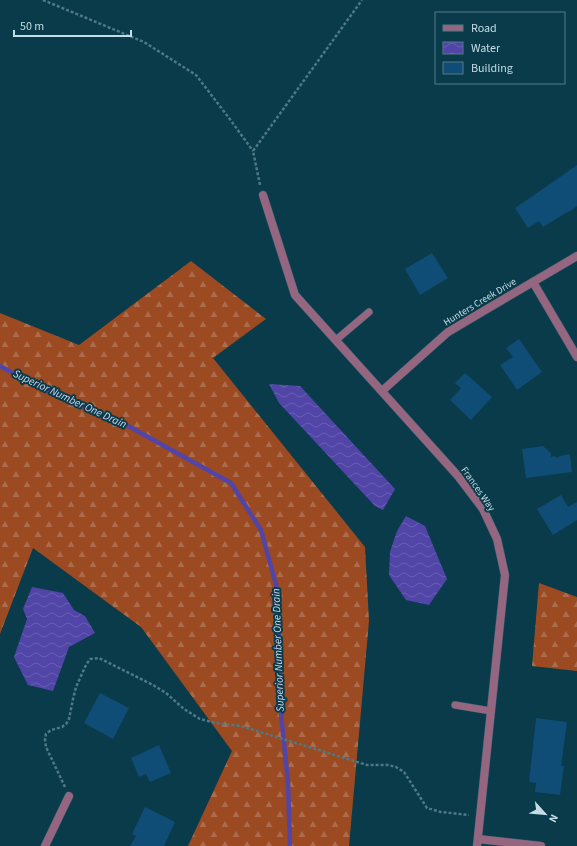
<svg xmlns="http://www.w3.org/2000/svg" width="577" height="846" font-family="'Source Sans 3',sans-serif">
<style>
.forest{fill:url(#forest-firs)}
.water{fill:url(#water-waves)}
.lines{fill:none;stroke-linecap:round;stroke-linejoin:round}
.stream{stroke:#5245a8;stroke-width:4.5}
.building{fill:#0f4c76}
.service-casing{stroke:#2b5866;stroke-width:8}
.minor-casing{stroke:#2b5866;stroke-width:9}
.path{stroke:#507885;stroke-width:2.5;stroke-dasharray:3 2;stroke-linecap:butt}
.service{stroke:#946680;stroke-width:7}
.minor{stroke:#946680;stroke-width:8}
.labels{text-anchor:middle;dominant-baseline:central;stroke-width:4;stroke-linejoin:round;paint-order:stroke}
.street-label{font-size:10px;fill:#c5dce6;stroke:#093b4a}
.water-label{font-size:11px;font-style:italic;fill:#d7d7f2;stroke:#093b4a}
</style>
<defs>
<pattern id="forest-firs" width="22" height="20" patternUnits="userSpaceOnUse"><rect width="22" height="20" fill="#9c4a21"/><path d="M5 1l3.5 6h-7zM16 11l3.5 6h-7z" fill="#ac6c4c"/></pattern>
<pattern id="water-waves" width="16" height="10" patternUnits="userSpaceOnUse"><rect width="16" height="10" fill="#5245a8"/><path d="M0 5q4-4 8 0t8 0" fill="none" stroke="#695fb4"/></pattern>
</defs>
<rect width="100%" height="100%" fill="#093b4a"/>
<g class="forest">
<path d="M191 261 266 319 213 358 365 547 369 621 349 846H188L232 751 141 627 33 548 0 634V313L79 345Z"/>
<path d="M539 583 577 597V671L532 666Z"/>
</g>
<g class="water">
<path d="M269 384 300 386 395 489 383 510 375 506 279 403Z"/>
<path d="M406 516 425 526 447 579 429 605 406 600 389 575 390 552 397 531Z"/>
<path d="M32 587 63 593 74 610 85 616 95 633 69 647 53 691 28 685 14 657 27 619 23 609Z"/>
</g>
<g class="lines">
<path class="stream" d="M0 366 36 386 130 427 231 483 261 530 278 592 280 703 288 782 290 846"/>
</g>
<g class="building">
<path d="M577 165V206L569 212V211L543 227 539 221 528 228 515 208 550 184Z"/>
<path d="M432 253 448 278 420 295 405 269Z"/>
<path d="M519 339 542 372 517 390 500 365 513 357 506 348Z"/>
<path d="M465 373 492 397 471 420 450 400 461 388 455 383Z"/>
<path d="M543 446 551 453V457L555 456 557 458 560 456 570 454 572 472 526 478 522 449Z"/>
<path d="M561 495 568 507 577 502V520L553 535 537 509Z"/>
<path d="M100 693 129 708 113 739 84 723Z"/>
<path d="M536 718 567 722 561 766H564L560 795 535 792 536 783 529 782Z"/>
<path d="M159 745 171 773 150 782 146 774 139 777 131 758Z"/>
<path d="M145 807 175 822 164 846H130L136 836 132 834Z"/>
</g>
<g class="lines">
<defs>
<g id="service">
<path d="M336 340 369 312"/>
<path d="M455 705 491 711"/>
</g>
<g id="minor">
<path d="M263 195 295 295 458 476 483 509 497 539 505 575 477 846"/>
<path d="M533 282 577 357"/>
<path d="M382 391 448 332 577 256"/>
<path d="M478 839 541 846"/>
<path d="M45 846 69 796"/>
</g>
</defs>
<use href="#service" class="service-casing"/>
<use href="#minor" class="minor-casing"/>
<g class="path">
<path d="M43 0 144 42 196 75 229 118 253 151"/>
<path d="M260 185 253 151 362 0"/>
<path d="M65 787 46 747 45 739 46 734 51 730 62 727 66 724 69 719 73 699 76 687 86 665 90 659 99 658 153 685 166 693 184 709 200 719 216 723 241 726 367 765H388L396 767 404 772 427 808 441 812 469 815"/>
</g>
<use href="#service" class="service"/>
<use href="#minor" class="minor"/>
</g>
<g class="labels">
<g class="street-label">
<text transform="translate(480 302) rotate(-31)">Hunters Creek Drive</text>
<text transform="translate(478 489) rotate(55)">Frances Way</text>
</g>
<g class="water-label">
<text transform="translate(70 399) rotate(25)">Superior Number One Drain</text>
<text transform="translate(278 650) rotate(-92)">Superior Number One Drain</text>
</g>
</g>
<rect x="435" y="12" width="130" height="72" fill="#093b4a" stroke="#547b88"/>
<rect x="443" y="25" width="20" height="6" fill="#946680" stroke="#547b88"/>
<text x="471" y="32" font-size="12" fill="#c5dce6">Road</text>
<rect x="443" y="42" width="20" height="12" fill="url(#water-waves)" stroke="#547b88"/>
<text x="471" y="52" font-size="12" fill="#c5dce6">Water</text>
<rect x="443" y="62" width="20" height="12" fill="#0f4c76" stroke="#547b88"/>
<text x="471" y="72" font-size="12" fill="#c5dce6">Building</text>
<g transform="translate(545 814) rotate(117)" stroke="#093b4a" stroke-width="3" paint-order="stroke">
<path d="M0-3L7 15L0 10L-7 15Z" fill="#c5dce6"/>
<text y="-6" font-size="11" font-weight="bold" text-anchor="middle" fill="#c5dce6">N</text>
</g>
<path d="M14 30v6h117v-6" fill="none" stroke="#c5dce6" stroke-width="2"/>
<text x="20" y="30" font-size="12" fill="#c5dce6" stroke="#093b4a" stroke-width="3" paint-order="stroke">50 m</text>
</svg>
